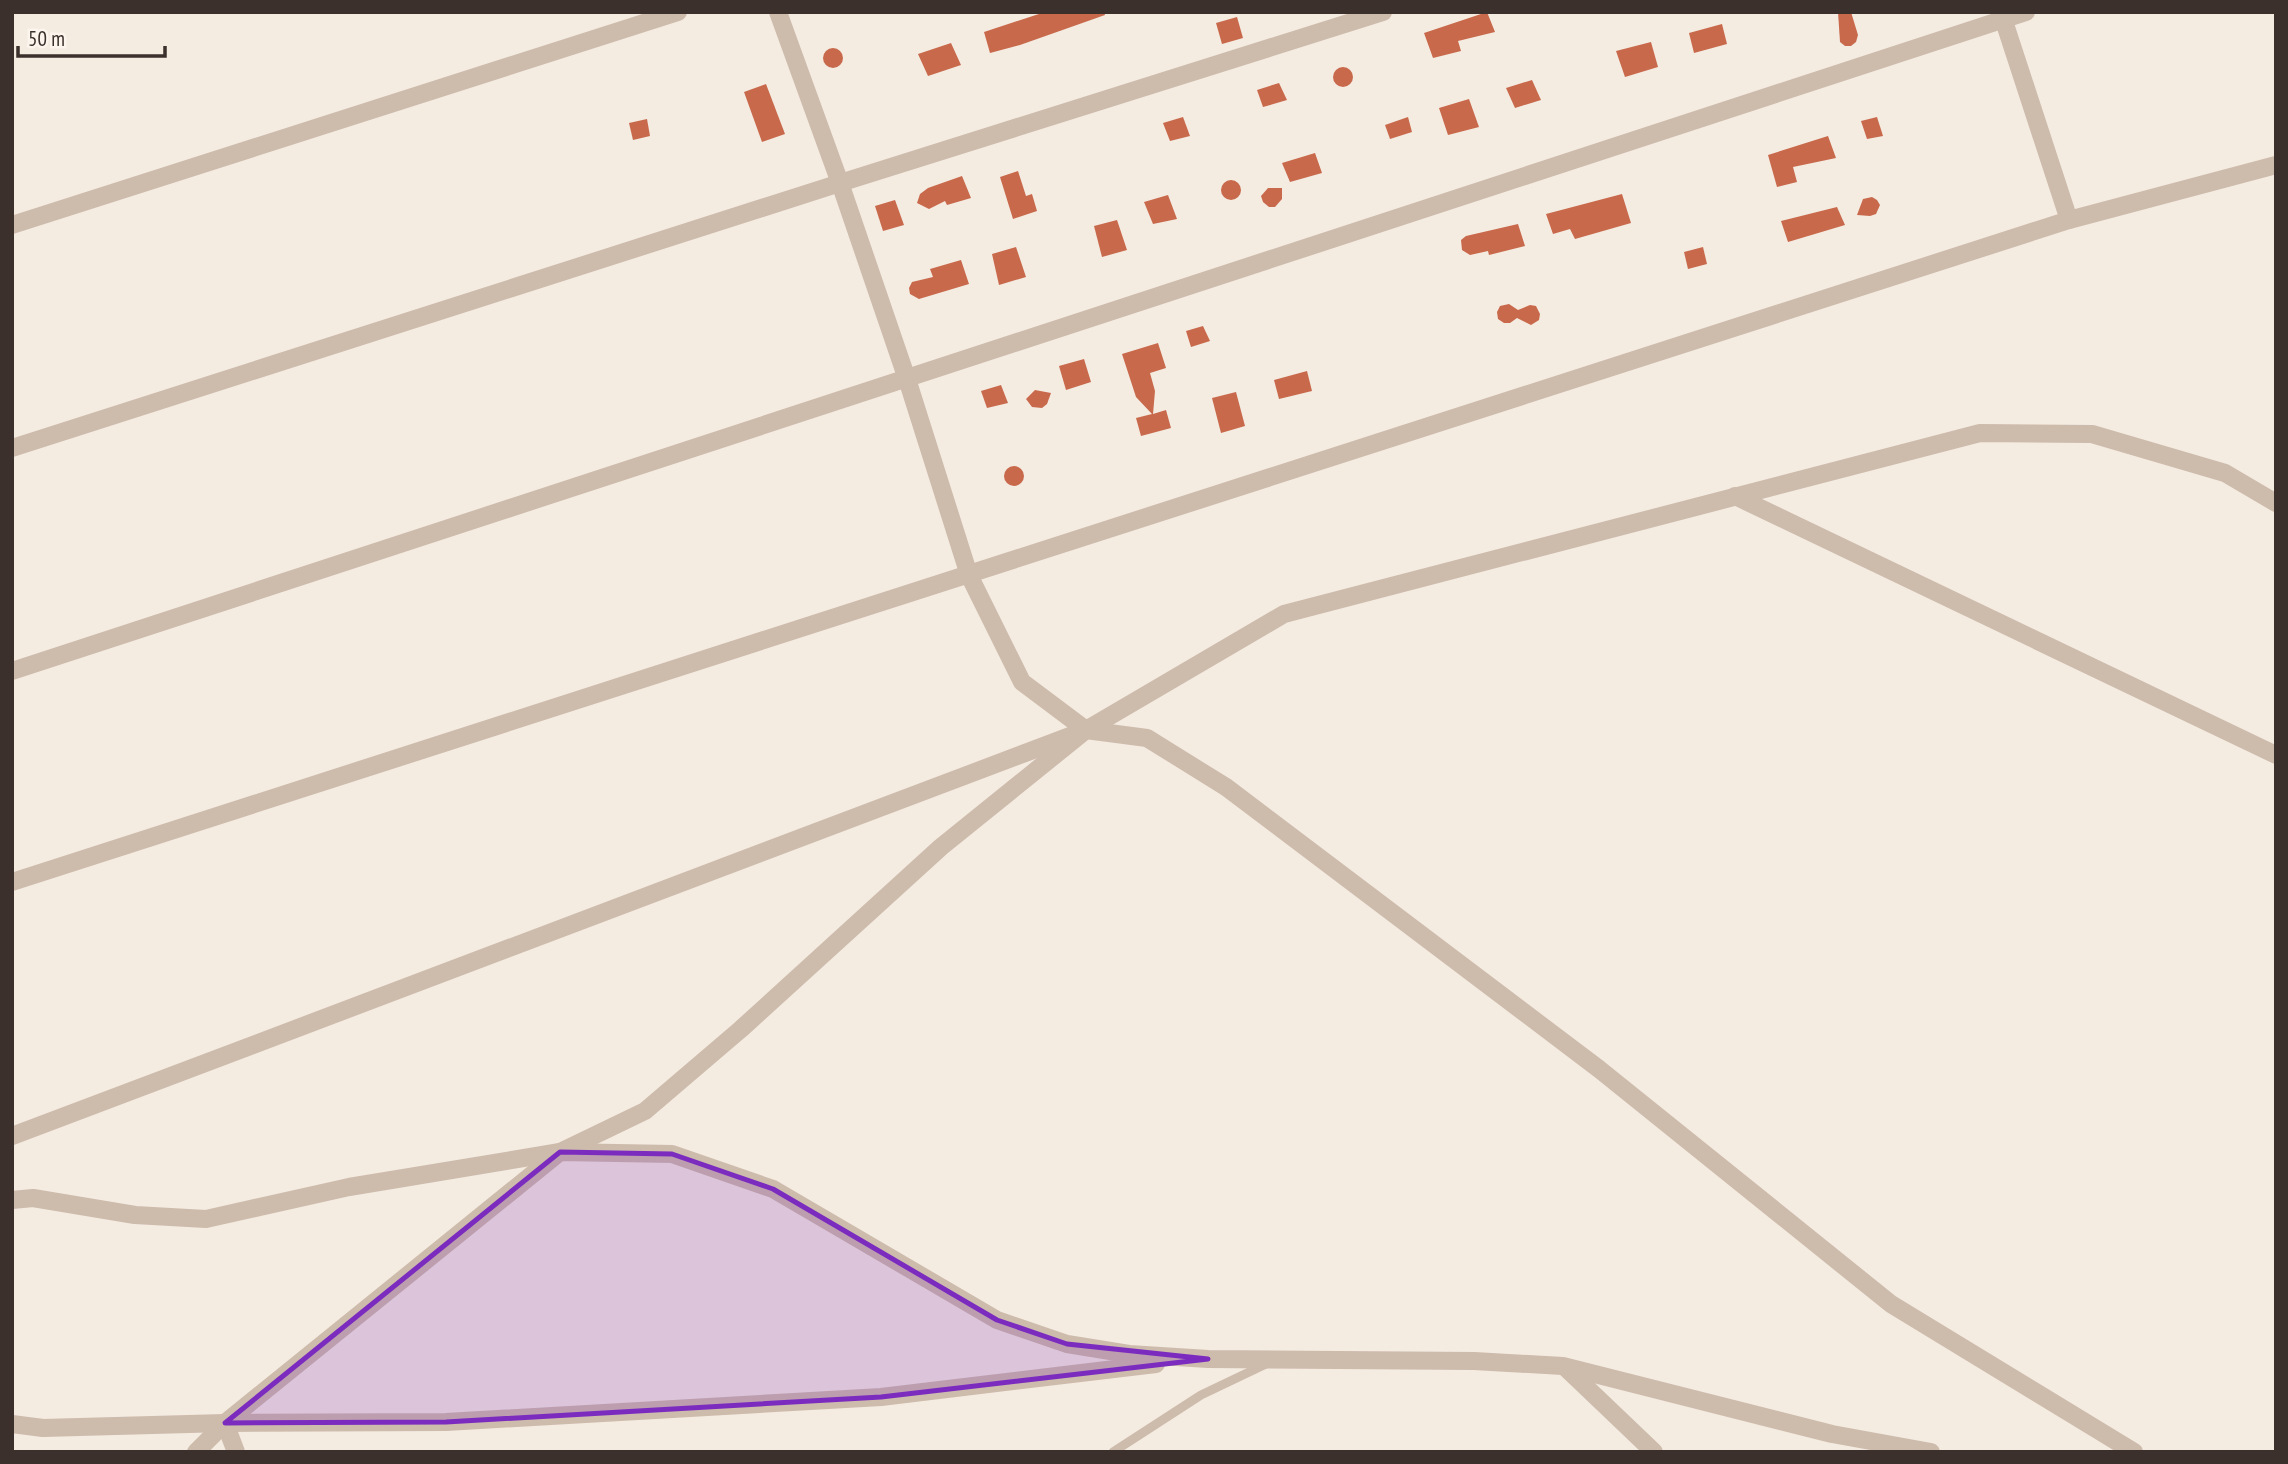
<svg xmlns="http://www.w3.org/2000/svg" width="2288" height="1464" font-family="'PT Sans Narrow',sans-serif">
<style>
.building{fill:#c8694b}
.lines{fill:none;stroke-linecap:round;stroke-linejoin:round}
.service{stroke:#cdbbac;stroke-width:9}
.minor{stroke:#cdbbac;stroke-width:18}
.marked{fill:#7b2cbf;fill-opacity:0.2;stroke:#7b2cbf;stroke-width:5;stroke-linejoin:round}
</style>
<rect width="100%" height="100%" fill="#f4ebe1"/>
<g class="building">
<path d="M1045 12H1104L1105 15 1020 45 990 53 984 32Z"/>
<path d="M1487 12 1495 32 1458 41 1461 51 1433 58 1424 33Z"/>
<path d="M1838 12H1851L1858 35 1856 42 1851 46H1845L1840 42Z"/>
<path d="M1237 17 1243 38 1222 44 1216 23Z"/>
<path d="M1722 24 1727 44 1694 53 1689 33Z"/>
<path d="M1651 42 1658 67 1625 77 1616 51Z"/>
<path d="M951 43 961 65 928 76 918 54Z"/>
<circle cx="833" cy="58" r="10"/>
<circle cx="1343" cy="77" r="10"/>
<path d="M1532 80 1541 100 1515 108 1506 88Z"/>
<path d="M1279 83 1287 100 1263 107 1257 90Z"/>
<path d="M766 84 785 134 762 142 744 92Z"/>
<path d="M1469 99 1479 127 1448 135 1439 108Z"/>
<path d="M1183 117 1190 136 1170 141 1163 123Z"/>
<path d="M1408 117 1412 132 1390 139 1385 125Z"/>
<path d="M1877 117 1883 136 1867 139 1861 121Z"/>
<path d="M647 119 650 136 633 140 629 123Z"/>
<path d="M1828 136 1836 158 1793 167 1797 182 1777 187 1768 155Z"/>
<path d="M1315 153 1322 173 1290 182 1282 163Z"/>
<path d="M1018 171 1026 196 1032 194 1037 211 1013 219 1000 177Z"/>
<path d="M962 176 971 198 947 205 945 201 929 209 917 203 920 194 928 188Z"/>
<circle cx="1231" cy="190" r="10"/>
<path d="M1268 188H1282V199L1275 207H1269L1263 202 1261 196Z"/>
<path d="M1622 194 1631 223 1575 239 1570 229 1553 234 1546 214Z"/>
<path d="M1168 195 1177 219 1153 224 1144 202Z"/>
<path d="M1872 197 1877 200 1880 205 1876 214 1870 216 1857 215 1863 199Z"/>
<path d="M895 200 904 225 883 231 875 206Z"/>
<path d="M1837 207 1845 225 1788 242 1781 221Z"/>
<path d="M1117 220 1127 250 1102 257 1094 226Z"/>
<path d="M1518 224 1525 246 1489 255 1488 251 1470 255 1462 250 1461 240 1466 236Z"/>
<path d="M1016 247 1026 277 999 285 992 254Z"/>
<path d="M1703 247 1707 264 1688 269 1684 252Z"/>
<path d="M961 260 969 284 919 299 910 294 909 288 912 282 933 277 930 269Z"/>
<path d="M1509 304 1518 310 1530 305 1536 306 1540 314 1539 320 1531 325 1517 318 1510 323H1504L1498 319 1497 312 1500 306Z"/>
<path d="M1203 326 1210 341 1191 347 1186 331Z"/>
<path d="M1158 343 1166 368 1150 373 1155 391 1153 414 1166 410 1171 428 1141 436 1136 418 1152 414 1136 397 1122 354Z"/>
<path d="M1084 359 1091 382 1066 390 1059 366Z"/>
<path d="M1307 371 1312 391 1279 399 1274 380Z"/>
<path d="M1001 385 1008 403 987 408 981 391Z"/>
<path d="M1035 390 1051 393 1047 404 1042 408 1032 407 1026 399Z"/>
<path d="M1236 392 1245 426 1221 433 1212 398Z"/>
<circle cx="1014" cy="476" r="10"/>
</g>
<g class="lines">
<path class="service" d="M1113 1452 1201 1395 1266 1364"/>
<g class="minor">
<path d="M778 12 840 183 907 379 969 575 1022 682 1086 730"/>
<path d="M2001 12 2069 220"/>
<path d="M12 225 678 12"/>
<path d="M12 448 840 183 1383 12"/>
<path d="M1735 496 2276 755"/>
<path d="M12 671 2026 12"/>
<path d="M12 882 2069 220 2276 165"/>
<path d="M12 1136 1086 730 1147 738 1226 787 1599 1069 1891 1304 2134 1452"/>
<path d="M12 1200 33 1198 135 1215 206 1219 349 1187 560 1152 672 1154 773 1189 997 1320 1067 1344 1129 1354 1208 1359 1474 1361 1563 1366 1832 1434 1931 1452"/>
<path d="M1566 1368 1654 1452"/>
<path d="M225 1423 236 1452"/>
<path d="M12 1424 43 1428 225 1423 446 1422 881 1397 1156 1364"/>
<path d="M196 1452 225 1423 560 1152 645 1111 741 1029 941 847 1086 730 1284 614 1980 433 2092 434 2225 473 2276 503"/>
</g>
</g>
<path class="marked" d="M560 1152 672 1154 773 1189 997 1320 1067 1344 1208 1359 881 1397 446 1422 225 1423Z"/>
<rect width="2288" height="1464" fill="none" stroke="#3b302b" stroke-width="28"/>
<path d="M18 46v10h147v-10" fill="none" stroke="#3b302b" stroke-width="3.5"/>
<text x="28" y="46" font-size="21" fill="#3b302b" stroke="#fbf5ee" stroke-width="5" paint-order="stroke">50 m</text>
</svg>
